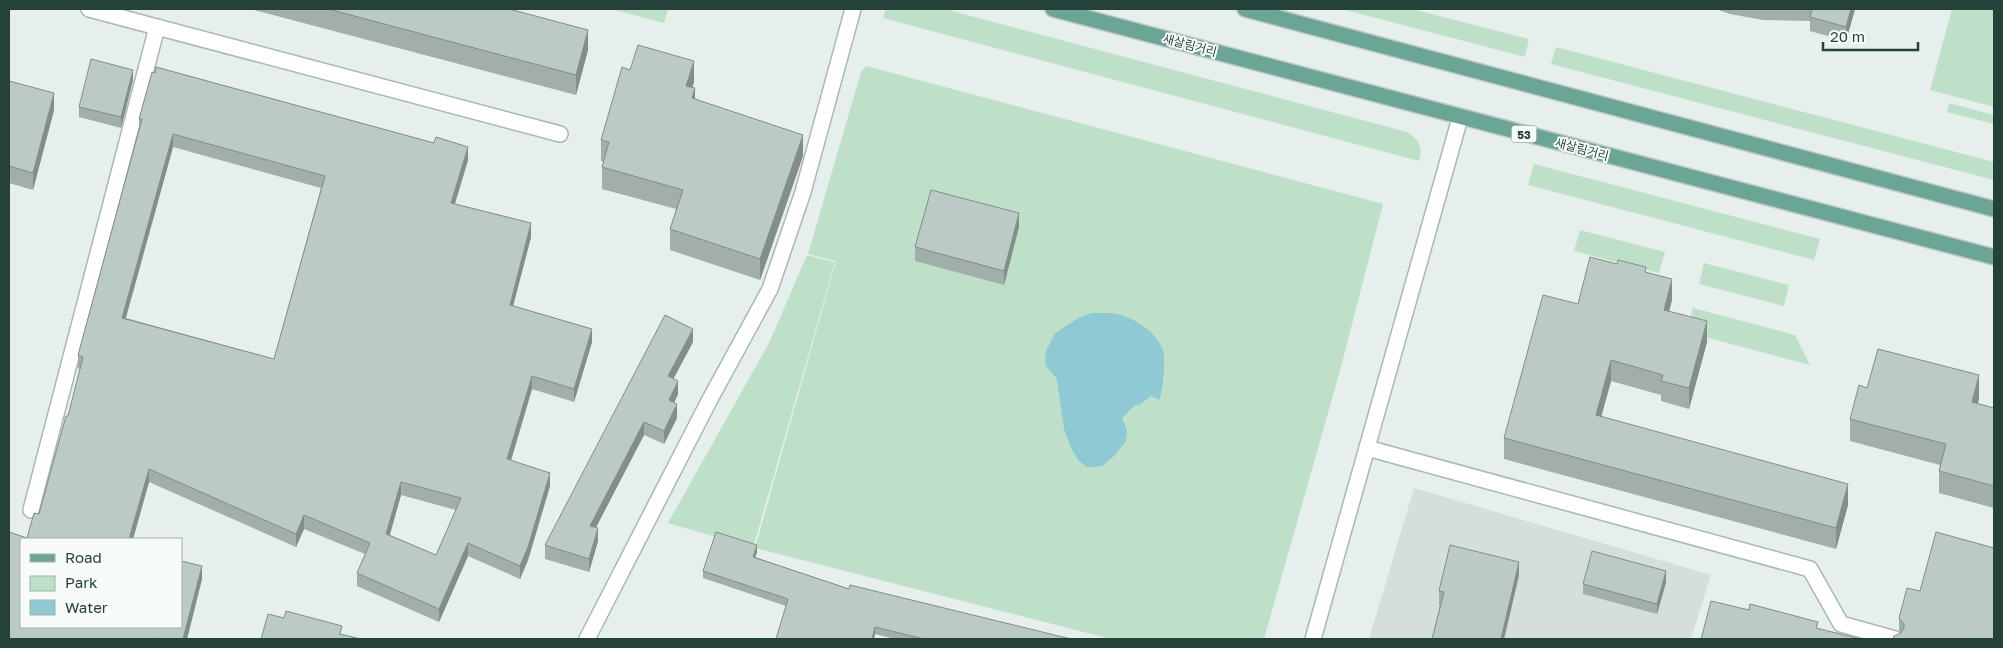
<svg xmlns="http://www.w3.org/2000/svg" width="2003" height="648" font-family="'Golos Text','Noto Sans KR',sans-serif">
<style>
.built{fill:#d4dfda}
.green{fill:#bfe0c8}
.water{fill:#8ec9d4}
.lines{fill:none;stroke-linecap:round;stroke-linejoin:round}
.minor-casing{stroke:#a8b8b2;stroke-width:18}
.major-casing{stroke:#c2cac8;stroke-width:18}
.minor{stroke:#fff;stroke-width:15}
.major{stroke:#6aa596;stroke-width:15}
.wall{fill:#a1aea9;fill-rule:evenodd}
.shaded-wall{fill:#838d89}
.building{fill:#bbcac4;stroke:#838d89;fill-rule:evenodd}
.labels{text-anchor:middle;dominant-baseline:central;stroke-width:4;stroke-linejoin:round;paint-order:stroke}
.shield{fill:#f7fbf9;stroke:#637a73;stroke-width:1}
.shield-label{font-size:11px;font-weight:bold;fill:#24423a}
.street-label{font-size:12px;fill:#24423a;stroke:#f7fbf9}
</style>
<rect width="100%" height="100%" fill="#e6efeb"/>
<path class="built" d="M1414 488 1711 575 1691 639H1369Z"/>
<g class="green">
<path d="M611 9H668L664 23Z"/>
<path d="M886 9H945L1407 132C1419 139 1423 147 1419 161L883 18Z"/>
<path d="M1342 9H1412L1529 39 1525 57Z"/>
<path d="M1952 9H1994V107L1930 90Z"/>
<path d="M1556 47 1994 162V180L1551 64Z"/>
<path d="M866 66 1383 204 1341 367 1264 639H1111L755 548 836 261 808 254 861 72Z"/>
<path d="M1949 103 1994 115V124L1947 112Z"/>
<path d="M1534 164 1820 239 1814 260 1528 185Z"/>
<path d="M1580 230 1665 252 1659 273 1574 251Z"/>
<path d="M807 255 835 262 753 548 668 523 770 341Z"/>
<path d="M1704 263 1789 285 1784 306 1699 284Z"/>
<path d="M1693 308 1795 335 1810 365 1686 332Z"/>
</g>
<path class="water" d="M1092 313C1099 313 1106 313 1112 313 1132 316 1157 331 1163 351 1165 356 1164 364 1164 370 1163 380 1163 390 1159 400L1151 396 1139 405H1135L1122 418 1127 430 1126 441 1114 456 1102 466 1094 467H1087L1079 461 1071 448 1064 429 1057 379 1046 366 1045 360 1046 351 1055 333 1080 317Z"/>
<g class="lines">
<defs>
<g id="minor">
<path d="M89 9 560 134"/>
<path d="M1367 448 1810 569 1841 624 1895 639"/>
<path d="M31 510 157 27"/>
<path d="M587 639 709 401 770 289 803 192 853 9"/>
<path d="M1313 639 1460 118"/>
</g>
<g id="major">
<path d="M1053 9 1994 257"/>
<path d="M1245 9 1994 209"/>
</g>
</defs>
<use href="#minor" class="minor-casing"/>
<use href="#major" class="major-casing"/>
<use href="#minor" class="minor"/>
<use href="#major" class="major"/>
</g>
<g class="wall">
<path d="M250 9H509L588 50 576 95Z"/>
<path d="M1716 9H1855L1846 41 1810 31V21L1763 20 1730 14Z"/>
<path d="M156 67 434 143 436 137 468 147V160L455 204 531 223V237L513 306 592 329V342L574 402 532 389 511 461 550 473V486L528 560 520 579 468 556 439 622 357 586V573L365 554 304 529 296 547 149 482 133 539H21V627H181V561L202 566V579L187 639H9V532L27 538 34 513 39 514 66 416H68L80 369 78 368V355L139 128V119L152 72 155 73ZM173 147 321 188 274 359 126 318ZM401 495 456 510 436 555 390 535Z"/>
<path d="M630 70 694 82 692 88 695 98 803 156 760 280 670 250V229L676 209 602 189V167L604 162 601 161V140Z"/>
<path d="M133 80 121 128 79 117V107Z"/>
<path d="M9 81 54 110 33 190 9 183Z"/>
<path d="M1019 227 1004 285 915 261V247Z"/>
<path d="M1646 272 1672 300 1669 311 1707 342 1689 409 1661 401V395L1611 381 1601 417 1848 505 1836 549 1504 459V438L1578 304Z"/>
<path d="M693 342 673 379 678 394 674 403 677 418 664 444 644 435 596 527 598 541 589 572 545 559V545Z"/>
<path d="M1867 388 1979 398 1978 404 1994 408V508L1939 493V471L1940 465 1850 441V419Z"/>
<path d="M1994 548 1901 633 1899 631V618L1920 591Z"/>
<path d="M757 552 755 557 849 589 1071 639H895L875 634 874 639H776L786 606 703 578V571Z"/>
<path d="M1519 575 1504 639H1432L1440 605H1439V591Z"/>
<path d="M1666 582 1657 614 1583 594V584Z"/>
</g>
<g class="shaded-wall">
<path d="M1851 9H1855L1846 41V27Z"/>
<path d="M588 30V50L576 95V75Z"/>
<path d="M694 61V82L686 107V86Z"/>
<path d="M133 70V80L121 128V117Z"/>
<path d="M695 88V110L692 98Z"/>
<path d="M54 93V110L33 190V173Z"/>
<path d="M173 134V147L122 331V318Z"/>
<path d="M803 135V156L760 280V259Z"/>
<path d="M468 147V160L451 216V203Z"/>
<path d="M1019 213V227L1004 285V271Z"/>
<path d="M531 223V237L510 318V305Z"/>
<path d="M1672 279V300L1664 331V310Z"/>
<path d="M1707 321V342L1689 409V388Z"/>
<path d="M592 329V342L574 402V389Z"/>
<path d="M693 329V342L668 389V376Z"/>
<path d="M1611 360V381L1596 436V415Z"/>
<path d="M1979 375V398L1972 425V402Z"/>
<path d="M532 376V389L507 473V459Z"/>
<path d="M678 381V394L669 413V400Z"/>
<path d="M677 404V418L664 444V431Z"/>
<path d="M644 422V435L590 539V526Z"/>
<path d="M149 469V482L133 539H129Z"/>
<path d="M550 473V486L528 560 520 579V566Z"/>
<path d="M401 482V495L386 547V534Z"/>
<path d="M1848 484V505L1836 549V528Z"/>
<path d="M304 515V529L296 547V534Z"/>
<path d="M598 528V541L589 572V559Z"/>
<path d="M468 543V556L439 622V609Z"/>
<path d="M757 545V552L753 564V557Z"/>
<path d="M1519 562V575L1504 639H1501Z"/>
<path d="M202 566V579L187 639H183Z"/>
<path d="M1666 571V582L1657 614V604Z"/>
<path d="M875 627V634L874 639H872Z"/>
</g>
<g class="building">
<path d="M328 9H509L588 30 576 75Z"/>
<path d="M1812 9H1851L1846 27 1810 17Z"/>
<path d="M638 45 694 61 686 86 695 88 692 98 803 135 760 259 670 229 683 190 602 167 609 142 601 140 622 67 630 70Z"/>
<path d="M91 59 133 70 121 117 79 107Z"/>
<path d="M156 67 434 143 436 137 468 147 451 203 531 223 510 305 592 329 574 389 532 376 507 459 550 473 528 547 520 566 468 543 439 609 357 573 370 543 304 515 296 534 149 469 129 539H21V627H181V561L202 566 183 639H162L158 638V639H9V532L27 538 34 513 39 514 66 416H68L83 357 78 355 142 119H139L152 72 155 73ZM173 134 325 176 274 359 122 318ZM401 482 461 498 436 555 386 534Z"/>
<path d="M9 81 54 93 33 173 9 166Z"/>
<path d="M931 190 1019 213 1004 271 915 247Z"/>
<path d="M1590 257 1617 264 1618 260 1646 267 1645 272 1672 279 1664 310 1707 321 1689 388 1661 381 1663 375 1611 360 1596 415 1848 484 1836 528 1504 438 1543 295 1578 304Z"/>
<path d="M665 315 693 329 668 376 678 381 669 400 677 404 664 431 644 422 590 526 598 528 589 559 545 545Z"/>
<path d="M1878 349 1979 375 1972 402 1994 408V486L1939 471 1946 444 1850 419 1859 385 1867 388Z"/>
<path d="M716 532 757 545 753 557 849 589 850 585 1071 639H924L875 627 872 639H776L788 599 703 571Z"/>
<path d="M1936 532 1994 548V639H1893L1894 636 1901 633 1904 628V624L1899 618 1907 588 1920 591Z"/>
<path d="M1450 545 1519 562 1501 639H1432L1444 592 1439 591Z"/>
<path d="M1592 551 1666 571 1657 604 1583 584Z"/>
<path d="M1711 601 1749 610 1750 604 1818 622 1816 628 1860 639H1701Z"/>
<path d="M286 611 342 626 340 634 357 638V639H261L268 614 284 618Z"/>
</g>
<g class="labels">
<rect class="shield" x="1511.5" y="125.5" width="25" height="17" rx="4"/>
<g class="shield-label">
<text x="1524" y="134">53</text>
</g>
<g class="street-label">
<text transform="translate(1190 45) rotate(15)">새살림거리</text>
<text transform="translate(1582 149) rotate(15)">새살림거리</text>
</g>
</g>
<rect width="2003" height="648" fill="none" stroke="#24423a" stroke-width="20"/>
<rect x="20" y="538" width="162" height="90" fill="#f7fbf9" stroke="#a3b1ad"/>
<rect x="30" y="554" width="25" height="8" fill="#6aa596" stroke="#a3b1ad"/>
<text x="65" y="563" font-size="15" fill="#24423a">Road</text>
<rect x="30" y="576" width="25" height="15" fill="#bfe0c8" stroke="#a3b1ad"/>
<text x="65" y="588" font-size="15" fill="#24423a">Park</text>
<rect x="30" y="600" width="25" height="15" fill="#8ec9d4" stroke="#a3b1ad"/>
<text x="65" y="613" font-size="15" fill="#24423a">Water</text>
<path d="M1823 42v8h95v-8" fill="none" stroke="#24423a" stroke-width="2.5"/>
<text x="1830" y="42" font-size="15" fill="#24423a" stroke="#f7fbf9" stroke-width="4" paint-order="stroke">20 m</text>
</svg>
